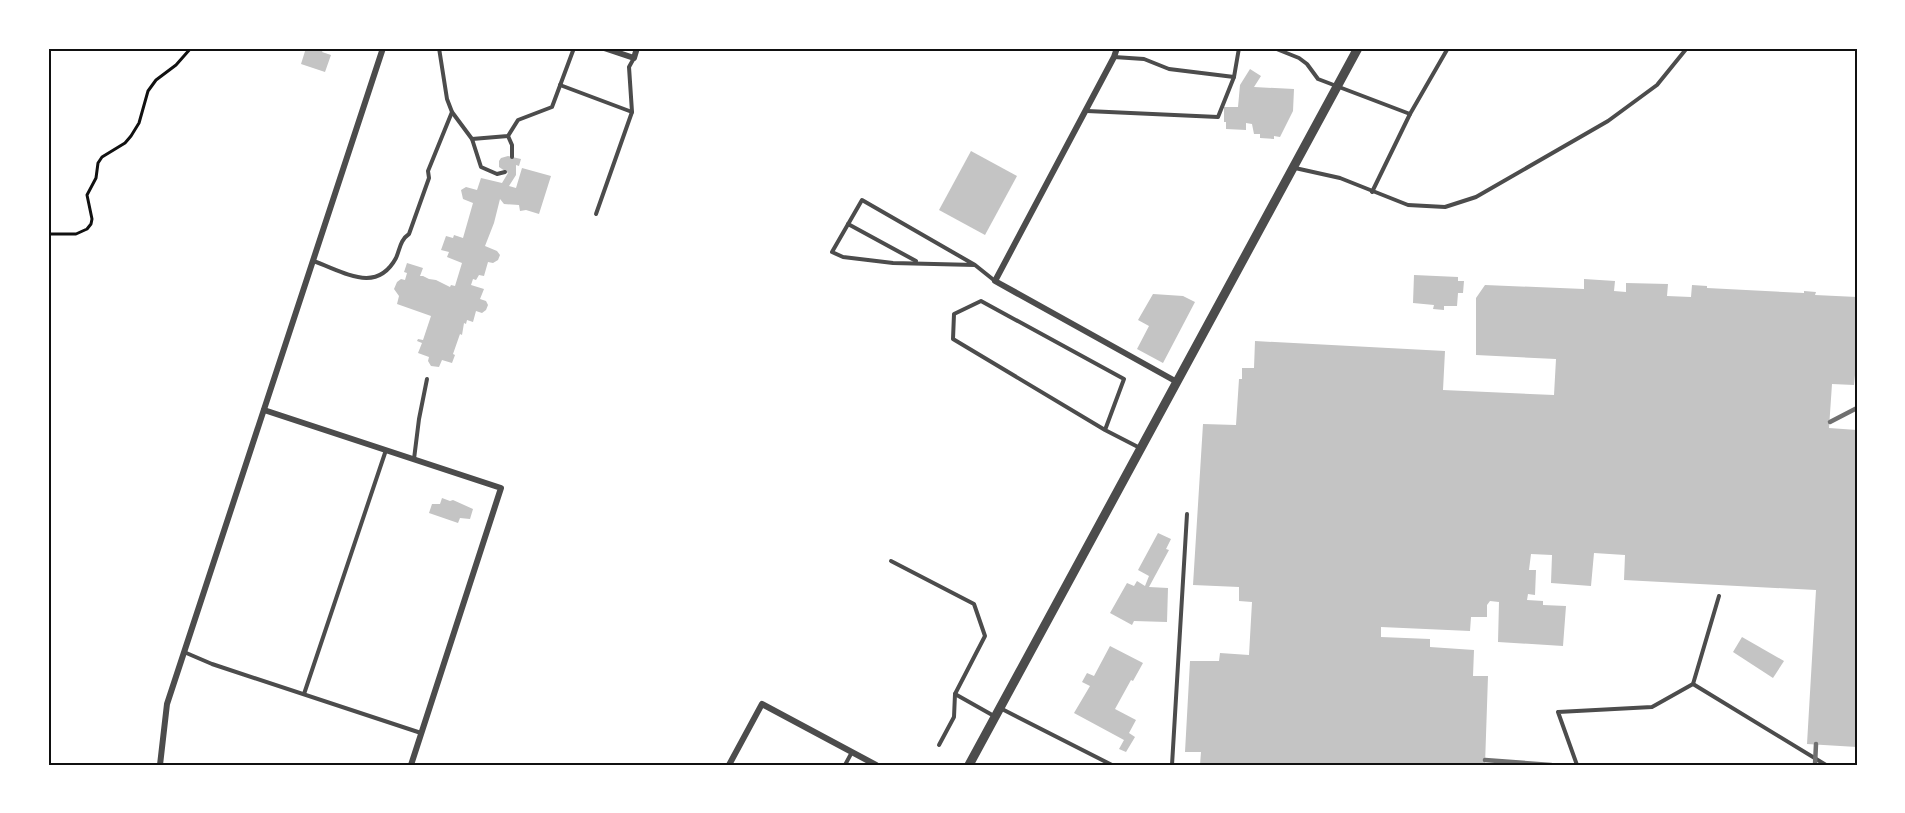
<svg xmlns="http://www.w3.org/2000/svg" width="1905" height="813" font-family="'Fira Sans Condensed',sans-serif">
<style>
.building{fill:#c4c4c4}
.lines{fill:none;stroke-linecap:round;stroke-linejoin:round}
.path{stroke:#111;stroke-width:3}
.service{stroke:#4c4c4c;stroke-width:4}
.minor{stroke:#4c4c4c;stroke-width:6}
.tertiary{stroke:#4c4c4c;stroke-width:9}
.rail{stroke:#707070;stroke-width:4.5}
.neatline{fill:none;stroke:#111;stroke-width:2}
</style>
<rect width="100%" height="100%" fill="#fff"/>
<g class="building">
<path d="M306 48H324L322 52 331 55 325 72 301 64Z"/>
<path d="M1250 69 1261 76 1254 87 1294 89 1293 111 1280 137 1274 136V139L1260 138V134H1254L1252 124 1246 123V130L1226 129V122H1224V107H1238L1240 85Z"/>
<path d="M971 151 1017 176 985 235 939 210Z"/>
<path d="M508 156 521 159 519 166 516 165V175L509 186 516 188 522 168 551 176 539 214 526 210 520 211 519 205 504 204 500 199 494 223 485 246 497 251 500 255 498 260 493 263 488 262 484 276 479 275 476 280 473 279 471 285 484 289 480 299 486 301 488 305 486 310 482 313 476 311 473 322 467 320 466 324 464 323 462 335 460 334 453 354 455 355 452 363 442 360 439 367 431 366 428 361 429 357 418 353 422 343 417 341 418 339 423 340 431 316 397 304 399 296 394 289 397 282 401 279 405 280 407 273 404 272 407 263 423 268 420 276H423L429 279 436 280 450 287 451 285 455 286 462 263 447 257 449 252 441 250 446 236 453 238 454 235 463 238 473 203 463 199 461 190 466 187 477 190 481 178 502 183 508 173 499 167V161L501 158Z"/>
<path d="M1414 275 1458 277V281H1464L1463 293H1458L1457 306H1444V310L1433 309 1434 305 1413 303Z"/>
<path d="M1584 279 1615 281 1614 291 1626 292V283L1668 284 1667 296 1691 297 1692 285 1707 286V288L1804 293V291L1816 292 1815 295 1857 297V375H1855L1854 385 1832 384 1829 428 1857 430V747L1807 744 1816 590 1624 580 1625 555 1594 553 1591 586 1551 583 1552 555 1531 554 1529 570H1536L1535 595 1528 594 1527 600 1543 601V605L1566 606 1563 646 1498 642 1499 602 1490 601 1487 605V617H1471L1470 631 1381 627V637L1430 639V647L1474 650 1473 676H1488L1485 765H1200L1201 752H1185L1190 661H1219L1220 653 1249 655 1252 602 1239 601V587L1193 585 1203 424 1236 425 1239 379H1242V368H1254L1255 341 1445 351 1443 390 1554 395 1556 359 1476 355V298L1485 285 1584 289Z"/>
<path d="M1153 294 1183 296 1195 302 1163 363 1137 349 1149 326 1138 320Z"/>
<path d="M442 498 450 501 453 500 473 509 470 519 460 518 458 523 429 513 432 504H440Z"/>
<path d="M1158 533 1171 539 1166 549 1169 550 1149 587 1168 588 1167 622 1134 621 1132 625 1110 613 1127 583 1134 586 1137 581 1145 586 1149 576 1138 570Z"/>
<path d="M1742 637 1784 661 1773 678 1733 652Z"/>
<path d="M1110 646 1143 663 1133 681 1131 680 1115 709 1136 720 1129 733 1135 737 1126 752 1119 749 1124 740 1074 713 1090 686 1082 682 1087 673 1094 676Z"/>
</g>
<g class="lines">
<path class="path" d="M48 234H76L87 229 91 224 92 219 87 195 96 178 98 163 102 157 125 143 131 136 139 123 148 91 156 80 176 65 191 48"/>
<g class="service">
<path d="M439 48 447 99 452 112 472 139 508 136 518 120 552 107 574 48"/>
<path d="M1274 48 1299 58 1307 64 1318 79 1410 114"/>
<path d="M1114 57 1144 59 1169 69 1234 77"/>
<path d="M560 85 632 112"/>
<path d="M1087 111 1218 117 1234 77 1239 48"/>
<path d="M508 136 512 145V157"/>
<path d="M472 139 481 167 497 174 505 172"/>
<path d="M1295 168 1340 178 1408 205 1445 207 1476 197 1608 121 1657 85 1687 48"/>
<path d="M1372 192 1410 114 1448 48"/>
<path d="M596 214 632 112 629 67 634 58"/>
<path d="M848 224 916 261"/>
<path d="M313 261C343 271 376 295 396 258 400 249 400 240 409 234L429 178 428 171 452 112"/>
<path d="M975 265 893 263 843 257 832 252 862 200 975 265 995 281"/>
<path d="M1105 430 1124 379 981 301 954 314 953 339 1105 430 1140 448"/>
<path d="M414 459 419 419 427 379"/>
<path d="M891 561 974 604 985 636 955 694 954 717 939 745"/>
<path d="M184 652 212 664 421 733"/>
<path d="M1693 684 1826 765"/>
<path d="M304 694 386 450"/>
<path d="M955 694 994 716"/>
<path d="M1000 708 1112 765"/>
<path d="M845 765 852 752"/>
<path d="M1172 765 1187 514"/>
<path d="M1577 765 1558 712 1652 707 1693 684 1719 596"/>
</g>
<g class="minor">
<path d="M604 48 634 58 637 48"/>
<path d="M1117 48 1114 57 995 281 1177 382"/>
<path d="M264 410 501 488 411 765"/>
<path d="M160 765 167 704 383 48"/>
<path d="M729 765 762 704 876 765"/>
</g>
<path class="tertiary" d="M969 765 1358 48"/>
<g class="rail">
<path d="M1830 422 1857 408"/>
<path d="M1485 760 1551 765"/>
<path d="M1815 765 1816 744"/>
</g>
</g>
<rect width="1905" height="813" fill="none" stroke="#ffffff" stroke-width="99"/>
<rect x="50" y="50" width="1806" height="714" class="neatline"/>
</svg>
